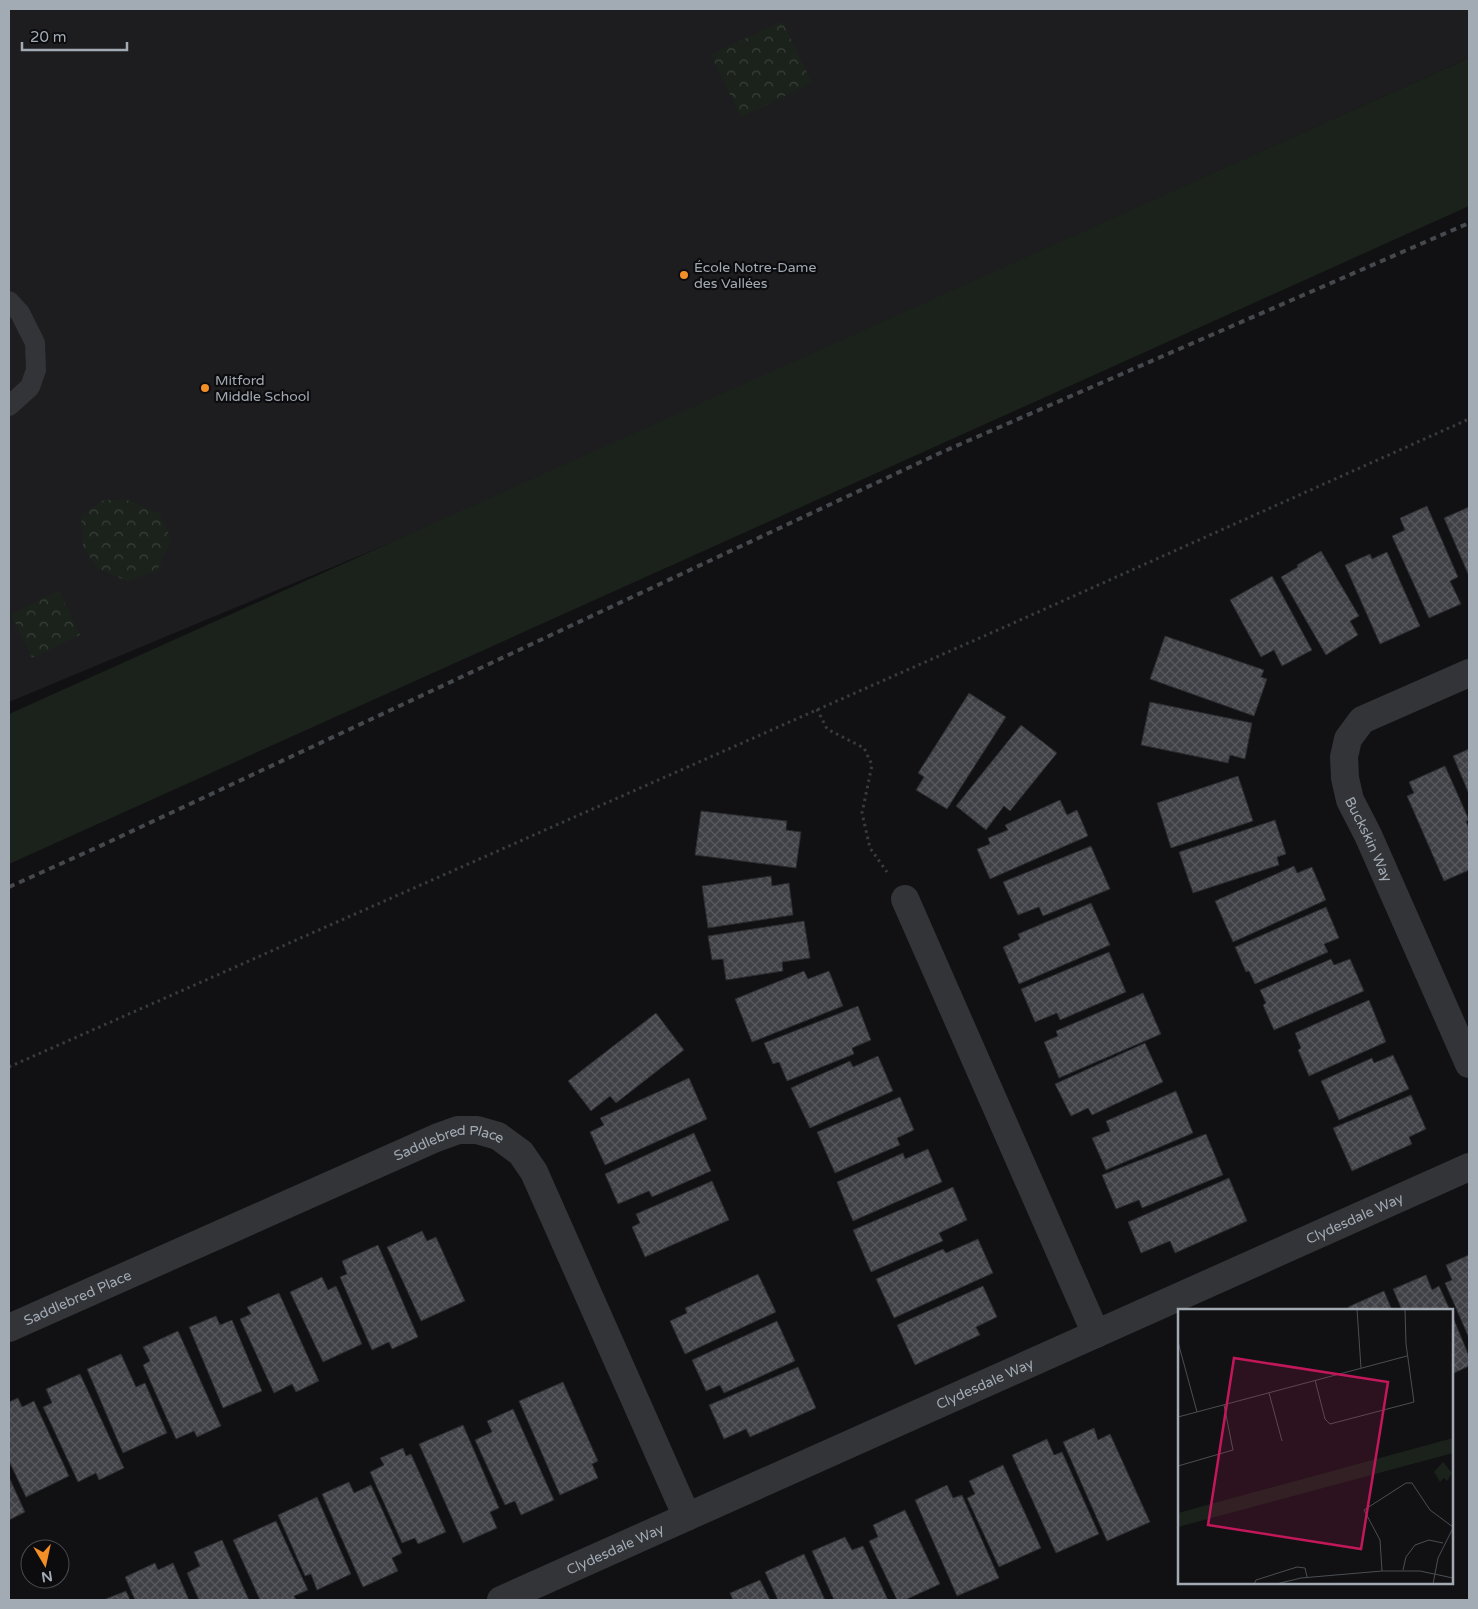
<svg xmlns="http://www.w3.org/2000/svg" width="1478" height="1609" font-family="'Varela Round',sans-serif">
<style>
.built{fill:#1d1d20}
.grass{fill:#1b221b}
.park{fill:url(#park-crowns)}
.building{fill:url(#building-cross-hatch);stroke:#2b2c2f}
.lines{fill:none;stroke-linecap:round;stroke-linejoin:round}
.path{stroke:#383b3f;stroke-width:3;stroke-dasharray:2.5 4;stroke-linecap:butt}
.lane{stroke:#323438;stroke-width:20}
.street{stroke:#323438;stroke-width:28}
.rail{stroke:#45484d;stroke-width:4;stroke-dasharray:6 5;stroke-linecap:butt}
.poi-dot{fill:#f48f28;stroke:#0c0c0e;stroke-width:2}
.labels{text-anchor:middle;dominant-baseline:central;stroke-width:4.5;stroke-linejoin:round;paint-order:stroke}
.poi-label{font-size:14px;fill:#a2aab4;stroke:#0c0c0e;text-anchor:start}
.street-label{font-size:14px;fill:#a2aab4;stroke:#0c0c0e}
.inset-road{fill:none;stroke:#4b4e53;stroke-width:1}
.view{fill:#c2185b;fill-opacity:0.15;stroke:#c2185b;stroke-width:2.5}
.inset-edge{fill:none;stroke:#a2aab4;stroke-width:2.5}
</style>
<defs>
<pattern id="park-crowns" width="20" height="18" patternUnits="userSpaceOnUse" patternTransform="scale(1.25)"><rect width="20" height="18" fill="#1b221b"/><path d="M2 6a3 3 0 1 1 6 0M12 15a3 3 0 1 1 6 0" fill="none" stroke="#393f3a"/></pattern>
<pattern id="building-cross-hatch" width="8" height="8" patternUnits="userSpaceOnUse" patternTransform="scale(1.25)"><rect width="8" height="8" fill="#404146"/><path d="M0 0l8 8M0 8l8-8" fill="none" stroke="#585a5e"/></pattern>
</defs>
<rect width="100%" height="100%" fill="#111113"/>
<path class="built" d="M9 9H1469V58L426 528 9 702Z"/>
<path class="grass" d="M1469 58V206L9 864V714Z"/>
<g class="park">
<path d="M782 21 812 83 741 117 711 55Z"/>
<path d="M104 500H127L159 513 171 539 157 571 127 581 97 568 83 547 81 516Z"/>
<path d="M59 591 80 635 32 658 11 614Z"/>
</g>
<g class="building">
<path d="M1427 506 1458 577 1450 581 1461 604 1429 618 1392 536 1405 530 1400 518Z"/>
<path d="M1469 507V576L1444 518Z"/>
<path d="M1321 551 1359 616 1350 621 1358 635 1326 655 1281 577 1298 567 1297 565Z"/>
<path d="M1387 552 1420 626 1380 644 1345 565 1370 554 1372 559Z"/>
<path d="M1272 576 1312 650 1282 666 1274 650 1261 657 1230 600Z"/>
<path d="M1165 636 1264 670 1261 677 1267 679 1254 716 1150 679Z"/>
<path d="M969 693 1006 717 947 809 916 790 924 777 918 773Z"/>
<path d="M1150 702 1252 723 1245 759 1230 755 1228 763 1141 745Z"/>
<path d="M1021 725 1057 753 1010 811 1004 806 986 830 956 806Z"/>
<path d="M1469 749V794L1453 756Z"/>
<path d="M1445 766 1469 820 1466 821 1469 829V870L1444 881 1407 796 1414 793 1409 782Z"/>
<path d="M1238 776 1253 821 1171 848 1157 803Z"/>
<path d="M1060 800 1067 815 1077 810 1088 836 990 879 977 849 990 844 988 838 1008 830 1005 825Z"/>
<path d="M701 811 787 821 786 830 801 832 796 868 695 855Z"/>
<path d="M1275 820 1286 854 1277 857 1279 865 1193 893 1179 852Z"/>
<path d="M1091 846 1110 889 1043 916 1039 907 1018 915 1003 882Z"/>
<path d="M1294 866 1297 873 1312 867 1326 900 1233 942 1215 901Z"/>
<path d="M771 876 772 886 789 883 793 915 708 928 702 886Z"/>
<path d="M1091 903 1110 945 1019 984 1003 947 1020 939 1018 934Z"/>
<path d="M1326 907 1339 938 1324 944 1328 952 1255 984 1249 971 1246 972 1235 947Z"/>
<path d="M804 921 810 958 782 962 783 971 726 980 723 959 712 960 708 936Z"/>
<path d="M1109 952 1126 992 1060 1020 1057 1013 1035 1022 1021 989Z"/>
<path d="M1331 959 1334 965 1350 959 1364 991 1274 1030 1263 1005 1266 1003 1260 990Z"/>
<path d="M804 971 808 979 829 971 843 1006 752 1042 735 999Z"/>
<path d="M1143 993 1161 1034 1059 1078 1044 1042 1058 1036 1056 1031Z"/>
<path d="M1369 1000 1386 1042 1309 1076 1298 1050 1301 1048 1295 1033Z"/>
<path d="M858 1006 871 1040 852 1048 854 1054 787 1081 779 1062 773 1064 764 1043Z"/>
<path d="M656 1013 684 1050 616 1103 610 1096 591 1111 568 1081Z"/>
<path d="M1145 1043 1163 1082 1092 1115 1088 1108 1071 1116 1055 1084Z"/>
<path d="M1393 1055 1409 1089 1339 1120 1321 1081 1372 1058 1374 1063Z"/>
<path d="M878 1056 893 1091 810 1128 791 1088 850 1061 853 1067Z"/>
<path d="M689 1078 707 1119 605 1165 590 1132 604 1125 600 1118Z"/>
<path d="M1176 1091 1193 1133 1106 1170 1092 1138 1110 1131 1106 1121Z"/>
<path d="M1411 1095 1426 1129 1409 1137 1412 1144 1352 1171 1333 1128Z"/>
<path d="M900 1097 914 1130 897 1138 900 1145 835 1173 817 1132Z"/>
<path d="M694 1133 711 1171 652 1197 649 1191 618 1204 605 1174Z"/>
<path d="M1206 1134 1223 1175 1142 1208 1139 1200 1116 1209 1102 1175Z"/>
<path d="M928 1149 942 1182 853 1221 837 1182 903 1153 905 1159Z"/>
<path d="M1229 1178 1247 1221 1175 1253 1170 1241 1141 1253 1128 1222Z"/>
<path d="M712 1181 729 1220 645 1257 632 1227 640 1223 636 1214Z"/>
<path d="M953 1187 967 1220 939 1233 943 1241 871 1272 853 1230Z"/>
<path d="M422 1231 427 1241 436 1237 465 1301 421 1321 387 1247Z"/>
<path d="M978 1239 993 1273 894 1318 876 1279 943 1249 946 1253Z"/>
<path d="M378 1245 418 1337 392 1349 389 1342 372 1350 340 1277 347 1274 342 1261Z"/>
<path d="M1469 1255V1338L1445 1283 1452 1280 1446 1265Z"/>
<path d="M758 1274 776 1312 685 1354 670 1321 687 1313 685 1308Z"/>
<path d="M1426 1275 1432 1290 1439 1286 1450 1310H1402L1393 1289Z"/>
<path d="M322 1277 328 1290 336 1286 362 1344 323 1362 290 1292Z"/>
<path d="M983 1286 997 1317 976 1327 980 1335 915 1365 897 1325Z"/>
<path d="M1384 1291 1392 1310H1350L1348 1307Z"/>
<path d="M279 1293 319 1381 296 1392 292 1384 274 1393 240 1319 251 1314 247 1307Z"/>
<path d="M1452 1315 1469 1356V1366L1452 1374Z"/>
<path d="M216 1316 220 1325 232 1320 262 1391 223 1408 189 1327Z"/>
<path d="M777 1321 795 1361 724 1393 720 1385 706 1391 692 1360Z"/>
<path d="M178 1331 221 1426 197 1437 194 1431 176 1439 143 1365 150 1361 143 1347Z"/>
<path d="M121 1354 136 1387 145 1383 167 1433 123 1453 87 1369Z"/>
<path d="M798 1367 816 1408 750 1437 746 1429 724 1439 709 1405Z"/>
<path d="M80 1374 124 1468 99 1480 96 1473 78 1482 43 1407 52 1403 46 1389Z"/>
<path d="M563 1382 598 1461 592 1464 598 1478 560 1495 519 1401Z"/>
<path d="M18 1398 22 1407 34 1401 69 1476 26 1497 9 1461V1402Z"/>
<path d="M513 1409 554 1500 521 1515 515 1501 505 1505 475 1440 492 1432 487 1421Z"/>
<path d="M463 1425 499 1508 490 1512 497 1528 463 1543 419 1444Z"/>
<path d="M1094 1428 1098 1440 1110 1434 1150 1522 1107 1541 1063 1442Z"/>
<path d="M1047 1439 1054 1455 1062 1452 1099 1534 1056 1553 1012 1455Z"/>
<path d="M403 1448 406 1456 411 1454 446 1532 418 1544 415 1538 402 1543 370 1472 384 1465 380 1458Z"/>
<path d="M1003 1465 1041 1548 999 1567 967 1498 975 1494 969 1481Z"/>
<path d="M9 1477 25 1512 9 1520Z"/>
<path d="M349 1482 354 1493 371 1485 402 1553 392 1558 398 1571 363 1587 322 1494Z"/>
<path d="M947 1485 953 1498 962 1495 999 1578 957 1596 915 1500Z"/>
<path d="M317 1497 351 1574 317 1590 311 1574 305 1576 278 1515Z"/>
<path d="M905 1510 940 1584 905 1600H897L869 1541 878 1537 873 1525Z"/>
<path d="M276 1521 308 1590 294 1596 296 1600H260L233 1540Z"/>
<path d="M845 1537 852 1550 863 1546 888 1600H834L812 1551Z"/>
<path d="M222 1540 249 1600H199L187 1573 200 1566 194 1552Z"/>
<path d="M804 1554 825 1600H778L765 1572Z"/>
<path d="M155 1563 158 1570 173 1563 189 1600H135L125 1577Z"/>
<path d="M760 1580 770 1600H733L730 1593Z"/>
<path d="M126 1591 130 1600H103Z"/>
</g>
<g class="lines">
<g class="path">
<path d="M817 709 827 729 864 748 872 765 862 813 870 848 887 872"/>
<path d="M9 1067 1018 621 1469 419"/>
</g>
<path class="lane" d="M9 301 20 313 35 343 36 370 30 387 9 406"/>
<g class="street">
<path id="s1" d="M1469 673 1362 720 1348 739 1344 757 1345 778 1350 800 1368 835 1469 1064"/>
<path d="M905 899 1096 1334"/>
<path id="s2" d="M9 1328 436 1138 458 1130H477L498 1136 521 1153 534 1172 687 1517"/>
<path id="s3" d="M501 1600 1469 1167"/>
</g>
<path class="rail" d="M9 887 98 847 940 453 1469 223"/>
</g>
<g class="poi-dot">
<circle cx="684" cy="275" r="5"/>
<circle cx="205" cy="388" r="5"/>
</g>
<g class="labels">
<g class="poi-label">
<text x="694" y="267">École Notre-Dame<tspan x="694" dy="16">des Vallées</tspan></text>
<text x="215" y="380">Mitford<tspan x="215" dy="16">Middle School</tspan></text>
</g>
<g class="street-label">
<text stroke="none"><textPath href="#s1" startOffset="246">Buckskin Way</textPath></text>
<text stroke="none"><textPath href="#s2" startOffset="480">Saddlebred Place</textPath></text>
<text stroke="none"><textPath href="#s3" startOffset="935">Clydesdale Way</textPath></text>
<text stroke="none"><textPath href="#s2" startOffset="75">Saddlebred Place</textPath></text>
<text stroke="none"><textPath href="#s3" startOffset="530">Clydesdale Way</textPath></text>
<text stroke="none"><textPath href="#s3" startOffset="125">Clydesdale Way</textPath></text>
</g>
</g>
<g transform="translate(1178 1309)">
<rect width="275" height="275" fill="#111113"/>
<path d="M275 129V144L0 218V204ZM265 153 274 164 269 172 266 169 262 173 256 163Z" fill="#1b221b"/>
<path class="inset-road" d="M179 0 183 59M0 33 19 103M137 71 147 110 152 115 236 93 228 35 227 0M91 84 104 132M0 108 229 47M0 157 55 141 46 96M225 261 228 248 237 236 251 231 265 234M204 262 202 231 186 201 228 174H234L252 201 275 218M76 275 78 271 119 258 127 259 129 268M98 275 123 269 204 262H242L275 269M255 275 260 249 275 219"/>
<path class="view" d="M56 49 210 73 183 240 30 216Z"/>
<rect width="275" height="275" class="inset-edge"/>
</g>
<rect width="1478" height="1609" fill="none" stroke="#a2aab4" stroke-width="20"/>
<g transform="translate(45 1564) rotate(171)"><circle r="24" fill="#0c0c0e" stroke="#484b50"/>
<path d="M0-4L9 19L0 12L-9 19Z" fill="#f48f28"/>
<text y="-8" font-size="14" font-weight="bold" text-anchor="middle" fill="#a2aab4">N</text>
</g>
<path d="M22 42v8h105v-8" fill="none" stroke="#a2aab4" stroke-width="2.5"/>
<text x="30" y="42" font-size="15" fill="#a2aab4" stroke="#0c0c0e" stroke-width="4" paint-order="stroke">20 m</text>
</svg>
